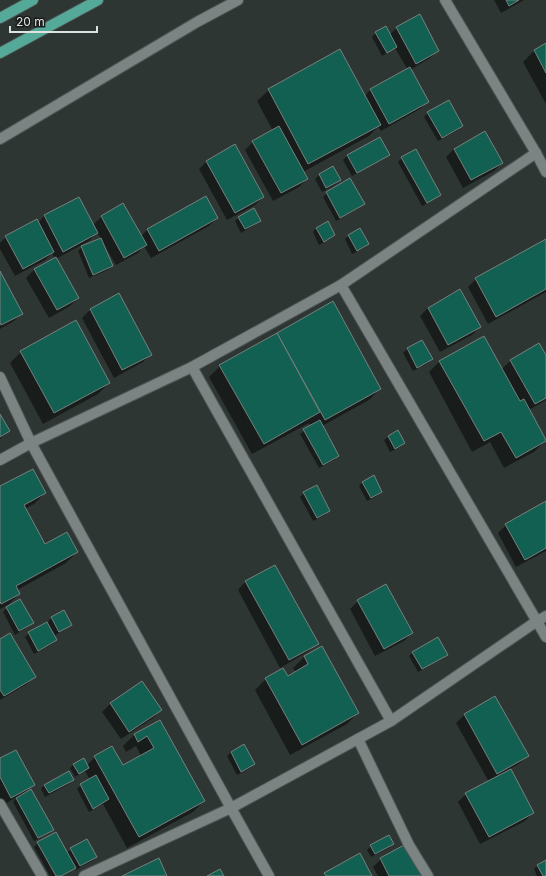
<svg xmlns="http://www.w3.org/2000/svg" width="546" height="876" font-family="Inter,sans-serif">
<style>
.shadow{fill:#0007}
.building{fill:#126052;stroke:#77807d}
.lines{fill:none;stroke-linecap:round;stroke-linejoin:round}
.minor-casing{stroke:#4e5453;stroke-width:12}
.major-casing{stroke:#4e5453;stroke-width:12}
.minor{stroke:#7b8482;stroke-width:10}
.major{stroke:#54a999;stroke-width:10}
</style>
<rect width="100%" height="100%" fill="#2e3633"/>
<g class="shadow">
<path d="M494 0H524L501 13Z"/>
<path d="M397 28 438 50 430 58 410 70 428 101 420 109 381 131 378 127 369 136 303 172 307 179 299 187 273 201 245 150 253 142 273 131 257 101 269 90 365 96 370 90 408 70 395 48 382 56 372 37 376 33 389 35Z"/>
<path d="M546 44V104L523 62 534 51Z"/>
<path d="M428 113 462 126 458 130 438 141 424 117Z"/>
<path d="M485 133 502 163 494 171 463 188 446 157 454 149Z"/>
<path d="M379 138 389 155 385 158 352 176 343 160 347 156Z"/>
<path d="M416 150 440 194 436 198 422 206 398 162 402 158Z"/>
<path d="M207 161 263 197 255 205 227 220 199 169Z"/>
<path d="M333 168 340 180 336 184 322 192 315 179 319 175Z"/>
<path d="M327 193 363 204 359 208 336 221 323 197Z"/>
<path d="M78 198 93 225 101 217 123 205 141 236 148 229 217 218 209 226 151 258 144 246 138 253 116 265 104 245H103L112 266 108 270 89 278 78 251 82 247 101 239 97 232 89 241 56 259 78 298 70 306 49 318 26 278 34 270 55 259 52 253 45 260 15 276 0 249V243L6 237 38 223 44 216Z"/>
<path d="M239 217 260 220 256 224 241 233 235 221Z"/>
<path d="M316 228 334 235 330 239 319 245 313 232Z"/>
<path d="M349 235 368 244 364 248 352 254 345 239Z"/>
<path d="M546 240V292L488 324 468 287 476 279Z"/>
<path d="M0 273 22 313 14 321 0 329Z"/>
<path d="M119 295 151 354 143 362 114 378 82 318 90 310Z"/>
<path d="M332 303 380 389 369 400 322 426 338 456 334 460 319 468 300 434 311 426 309 423 252 454 209 377 220 366Z"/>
<path d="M428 308 480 327 472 335 440 352 420 316Z"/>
<path d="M421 341 432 359 428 363 413 371 403 353 407 349Z"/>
<path d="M539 345 546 357V400L529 410 545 441 534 452 504 468 490 442 472 452 429 372 440 361 501 370 510 361Z"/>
<path d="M21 352 109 383 98 394 43 424 10 363Z"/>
<path d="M0 416 9 431 0 439Z"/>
<path d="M398 431 404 443 400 447 390 452 384 440 388 437Z"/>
<path d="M362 482 381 492 377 496 367 501 359 486Z"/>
<path d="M0 487 45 493 34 504 25 509 45 545 77 552 66 563 17 590 19 594 8 605 0 609Z"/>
<path d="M304 493 329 511 325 515 313 521 300 497Z"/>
<path d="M546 503V551L516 567 498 533 506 525Z"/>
<path d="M274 566 317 643 309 651 280 668 238 590 245 582Z"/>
<path d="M20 601 32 623 28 627 15 635 3 612 7 608Z"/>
<path d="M358 601 412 633 404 641 375 656 350 609Z"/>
<path d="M63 611 71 624 67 628 54 636 56 640 52 644 34 654 25 637 29 633 48 622 51 618Z"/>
<path d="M0 640 35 676 27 684 0 700Z"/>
<path d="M413 652 447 654 443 658 418 672 409 656Z"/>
<path d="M304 657 358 713 347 724 290 755 255 690 266 679 287 677 296 672 293 668Z"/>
<path d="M142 682 161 710 153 718 121 739 102 712 110 704Z"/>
<path d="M495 697 527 756 519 764 510 769 533 813 525 821 480 844 458 802 466 794 489 782 456 723 464 715Z"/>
<path d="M160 721 204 801 193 812 127 848 103 804 89 812 77 789 81 785 90 780 85 771 75 777 70 768 74 764 87 765 95 757 123 767 141 756 136 746 126 752 123 746 134 735Z"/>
<path d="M243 746 254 764 250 768 237 775 227 756 231 752Z"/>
<path d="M0 759 33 785 25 793 53 829 49 833 34 841 13 802 17 797 3 805 0 800Z"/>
<path d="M73 780 69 784 45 797 41 789 44 785Z"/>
<path d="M389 836 393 844 389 848 371 857 367 850 371 846Z"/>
<path d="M38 843 67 853 71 849 96 857 92 861 76 870 75 867 71 871 62 876H50L34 847Z"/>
<path d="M381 859 422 876H378L373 867Z"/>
<path d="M546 862V876H537L534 869 538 865Z"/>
</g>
<g class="building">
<path d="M506 0H519L509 6Z"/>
<path d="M420 14 439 51 416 64 396 27Z"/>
<path d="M386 26 397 47 387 53 375 32Z"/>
<path d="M546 43V73L534 50Z"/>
<path d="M340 49 381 125 308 164 268 89Z"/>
<path d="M410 67 429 102 389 124 370 89Z"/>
<path d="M449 100 463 126 442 138 427 112Z"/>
<path d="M279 126 308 179 281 193 252 141Z"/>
<path d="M485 131 503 163 471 180 454 149Z"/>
<path d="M380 137 390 155 357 173 347 155Z"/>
<path d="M235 144 264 197 235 213 206 161Z"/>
<path d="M416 149 441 195 427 203 401 157Z"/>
<path d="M333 166 341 180 326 188 319 174Z"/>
<path d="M350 178 365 204 340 218 326 192Z"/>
<path d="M206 196 218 218 159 251 147 229Z"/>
<path d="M79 197 98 233 63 252 44 215Z"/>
<path d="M123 203 147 245 124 258 101 216Z"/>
<path d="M254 208 261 221 245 229 238 217Z"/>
<path d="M37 219 54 252 23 269 5 236Z"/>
<path d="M328 221 335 235 324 242 316 228Z"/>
<path d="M360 228 369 244 357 251 348 235Z"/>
<path d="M101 238 113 266 93 275 81 246Z"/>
<path d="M546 239V289L496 317 475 278Z"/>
<path d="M56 257 79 298 57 310 34 269Z"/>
<path d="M0 271 23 314 1 325 0 323Z"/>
<path d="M460 289 481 327 448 345 428 308Z"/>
<path d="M119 293 152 355 122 370 90 309Z"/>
<path d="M333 301 381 389 325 420 277 333Z"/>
<path d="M76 320 110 383 54 413 20 351Z"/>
<path d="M277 333 320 412 264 444 219 365Z"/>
<path d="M484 336 520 401 524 399 546 440V441L516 458 501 432 484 441 439 361Z"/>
<path d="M422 340 433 359 417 368 407 348Z"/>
<path d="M539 343 546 355V398L535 404 510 360Z"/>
<path d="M0 414 10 431 0 437Z"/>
<path d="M320 420 339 456 323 465 303 429Z"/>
<path d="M398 430 405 443 395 449 388 436Z"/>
<path d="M33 469 46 493 24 505 45 544 67 532 78 552 16 586 20 594 1 604 0 601V486Z"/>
<path d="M374 475 382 492 371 498 362 482Z"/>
<path d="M317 485 330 511 317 518 303 492Z"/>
<path d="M546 501V548L525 560 505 524Z"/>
<path d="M275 565 319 644 289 660 245 581Z"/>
<path d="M386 584 413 633 384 649 357 600Z"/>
<path d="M20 599 34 623 19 631 6 607Z"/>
<path d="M64 610 72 625 59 632 51 617Z"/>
<path d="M47 622 57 640 38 651 28 632Z"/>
<path d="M10 633 36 677 4 696 0 690V639Z"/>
<path d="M438 637 448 655 422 669 412 652Z"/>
<path d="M322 646 359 713 302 745 265 678 283 668 288 676 308 664 304 656Z"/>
<path d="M142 681 162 710 129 732 110 703Z"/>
<path d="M495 696 529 756 497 774 464 714Z"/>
<path d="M160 720 205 801 139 837 94 756 112 746 123 765 154 748 147 736 138 742 134 734Z"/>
<path d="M244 744 255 764 241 772 231 752Z"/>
<path d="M16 750 35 785 11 798 0 777V758Z"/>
<path d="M84 758 89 768 79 774 73 764Z"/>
<path d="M511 769 534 813 489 837 465 793Z"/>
<path d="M69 771 74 780 49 793 44 785Z"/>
<path d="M96 775 109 799 93 809 80 784Z"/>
<path d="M31 789 54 830 38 838 16 798Z"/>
<path d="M56 832 76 868 61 876H56L37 842Z"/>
<path d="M389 835 394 844 375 854 370 845Z"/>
<path d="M87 839 97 857 80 866 70 848Z"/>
<path d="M406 844 423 876H389L380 858Z"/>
<path d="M360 853 372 876H326L324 873Z"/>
<path d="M159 858 167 876H122Z"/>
<path d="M546 860V876H543L537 865Z"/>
<path d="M220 869 224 876H207Z"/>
</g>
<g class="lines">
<defs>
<g id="minor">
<path d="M445 0 536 153 546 172"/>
<path d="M0 139 197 22 238 0"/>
<path d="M341 285 546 637"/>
<path d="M192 367 391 721"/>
<path d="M0 377 31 443 231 808 269 876"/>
<path d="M0 460 31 443 192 367 341 285 536 153"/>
<path d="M358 739 409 845 428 876"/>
<path d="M0 804 42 876"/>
<path d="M84 876 231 808 391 721 537 621 546 616"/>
</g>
<g id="major">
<path d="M0 18 33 0"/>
<path d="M0 53 98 0"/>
</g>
</defs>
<use href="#minor" class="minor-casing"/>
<use href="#major" class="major-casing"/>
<use href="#minor" class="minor"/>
<use href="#major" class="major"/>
</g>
<path d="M10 26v6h87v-6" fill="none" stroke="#dee3e2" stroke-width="2"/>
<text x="16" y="26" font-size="12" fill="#dee3e2" stroke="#191c1b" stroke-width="3" paint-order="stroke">20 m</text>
</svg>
